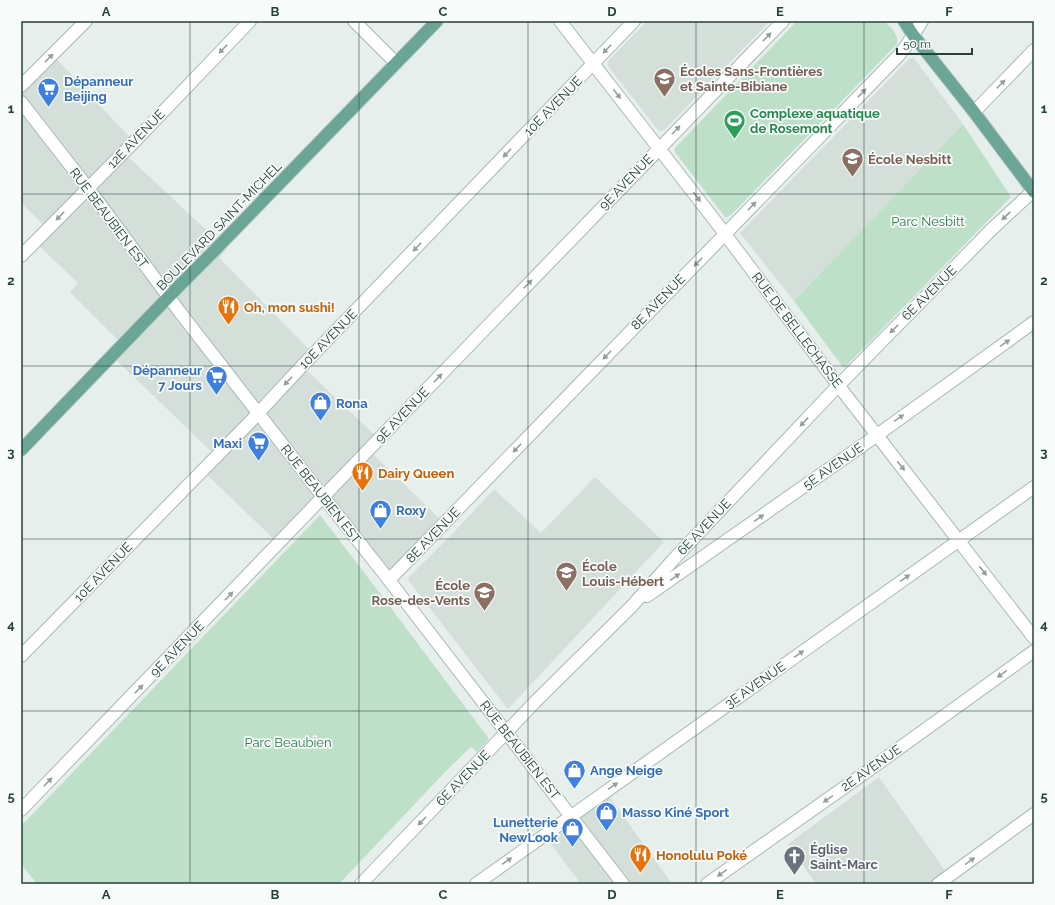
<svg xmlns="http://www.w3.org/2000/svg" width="1055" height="905" font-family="Raleway,sans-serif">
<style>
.built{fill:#d4dfda}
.green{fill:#bfe0c8}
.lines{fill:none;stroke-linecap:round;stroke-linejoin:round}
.minor-casing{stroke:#a8b8b2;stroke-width:14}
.major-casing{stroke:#c2cac8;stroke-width:14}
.minor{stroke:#fff;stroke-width:12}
.major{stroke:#6aa596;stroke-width:12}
.oneway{fill:#92a09c}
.grid{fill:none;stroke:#24423a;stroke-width:1;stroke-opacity:0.55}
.labels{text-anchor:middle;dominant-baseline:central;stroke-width:3.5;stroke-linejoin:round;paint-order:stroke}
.education-label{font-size:13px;font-weight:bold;fill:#785e54;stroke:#f7fbf9;text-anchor:start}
.shop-label{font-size:13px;font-weight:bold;fill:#366cbe;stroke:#f7fbf9;text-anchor:start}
.street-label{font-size:13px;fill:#24423a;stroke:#f7fbf9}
.leisure-label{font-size:13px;font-weight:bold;fill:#27864d;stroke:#f7fbf9;text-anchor:start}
.park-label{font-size:13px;fill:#2d7a4b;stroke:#f7fbf9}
.food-label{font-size:13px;font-weight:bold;fill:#c56008;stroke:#f7fbf9;text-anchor:start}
.worship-label{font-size:13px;font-weight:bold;fill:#5b616d;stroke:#f7fbf9;text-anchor:start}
.neatline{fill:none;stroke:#24423a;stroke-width:1.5}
.grid-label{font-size:13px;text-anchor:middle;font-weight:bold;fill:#24423a}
</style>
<rect width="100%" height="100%" fill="#e6efeb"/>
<g class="built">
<path d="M647 21H770L664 130 661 131 658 130 608 66V64L609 60Z"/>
<path d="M53 55 134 142 125 154 218 241 226 250 219 258 314 354 302 366 379 439 369 450 444 523 389 580 324 497 279 544 202 470 216 456 112 356 123 345 70 292 78 283 35 242 48 229 21 203V86Z"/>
<path d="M910 58H914L963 124 794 301 740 233Z"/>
<path d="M595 477 664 542 509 708H507L409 581 408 578 455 531 494 489 541 533Z"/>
<path d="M879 777 946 872 929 884H816L788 844Z"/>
<path d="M606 792 672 884H581L546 837Z"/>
</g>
<g class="green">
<path d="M797 21H885C891 28 899 35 897 44L731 215 727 217H725L675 152 674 149Z"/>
<path d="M963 124 1011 197 846 366 844 367 842 366 794 301Z"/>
<path d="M320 515 379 592 489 739 477 752 471 747 447 770 339 884H37L21 864V826Z"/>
</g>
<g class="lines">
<defs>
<g id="minor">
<path d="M354 21 396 63"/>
<path d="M560 21 716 222 838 385 1034 638"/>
<path d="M21 86 86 21"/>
<path d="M21 102 88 188 179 311 314 485 385 575 623 884"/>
<path d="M974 112 1034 50"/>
<path d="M21 256 134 142 250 21"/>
<path d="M389 580 899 55 906 46 922 21"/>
<path d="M647 596 866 443 1034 322"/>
<path d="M21 656 250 422 302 366 634 21"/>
<path d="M21 810C275 548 528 283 783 21"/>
<path d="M361 884 498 741 535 702 631 607 673 560 834 390 991 230 1034 190"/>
<path d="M476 884 1034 487"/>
<path d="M707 884 876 765 1034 651"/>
<path d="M938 884 1034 814"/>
</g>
<g id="major">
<path d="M904 21 913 35 974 112 1034 192"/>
<path d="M21 450 181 284 211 254 437 21"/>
</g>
</defs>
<use href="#minor" class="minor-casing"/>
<use href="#major" class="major-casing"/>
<use href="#minor" class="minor"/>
<use href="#major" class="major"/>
</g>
<defs><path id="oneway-solid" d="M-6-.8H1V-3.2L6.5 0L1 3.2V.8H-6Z"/></defs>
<g class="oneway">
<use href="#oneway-solid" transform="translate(767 37) rotate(-46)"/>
<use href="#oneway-solid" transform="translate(223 49) rotate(134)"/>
<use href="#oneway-solid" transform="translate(607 49) rotate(134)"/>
<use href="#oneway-solid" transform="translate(49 58) rotate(-45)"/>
<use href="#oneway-solid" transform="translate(1001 84) rotate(-45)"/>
<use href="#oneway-solid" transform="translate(862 93) rotate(-46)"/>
<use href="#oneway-solid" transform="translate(617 94) rotate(52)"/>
<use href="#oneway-solid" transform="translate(676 130) rotate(-46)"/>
<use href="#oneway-solid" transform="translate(507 153) rotate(134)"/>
<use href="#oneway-solid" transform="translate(697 197) rotate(53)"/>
<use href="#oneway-solid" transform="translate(752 206) rotate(-46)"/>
<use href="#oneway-solid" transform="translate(60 216) rotate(134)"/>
<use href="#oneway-solid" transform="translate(1006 216) rotate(136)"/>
<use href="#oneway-solid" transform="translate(417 247) rotate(134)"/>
<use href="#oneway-solid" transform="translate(698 262) rotate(134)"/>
<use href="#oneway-solid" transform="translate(528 284) rotate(-46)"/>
<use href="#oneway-solid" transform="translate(894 329) rotate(135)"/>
<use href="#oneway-solid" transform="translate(1005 343) rotate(-35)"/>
<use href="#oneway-solid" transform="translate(607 355) rotate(134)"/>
<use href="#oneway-solid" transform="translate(438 378) rotate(-46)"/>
<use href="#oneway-solid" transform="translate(288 381) rotate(134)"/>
<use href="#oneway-solid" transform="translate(899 418) rotate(-35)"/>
<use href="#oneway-solid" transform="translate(804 422) rotate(133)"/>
<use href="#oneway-solid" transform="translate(517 448) rotate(134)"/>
<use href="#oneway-solid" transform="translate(901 466) rotate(52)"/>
<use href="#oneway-solid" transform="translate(759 518) rotate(-35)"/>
<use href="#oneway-solid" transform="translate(983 571) rotate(52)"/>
<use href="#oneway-solid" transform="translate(675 577) rotate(-35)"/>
<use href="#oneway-solid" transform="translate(905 578) rotate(-35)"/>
<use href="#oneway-solid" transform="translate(229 596) rotate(-46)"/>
<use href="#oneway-solid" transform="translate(799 654) rotate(-35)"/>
<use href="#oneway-solid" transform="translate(1002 674) rotate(144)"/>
<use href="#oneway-solid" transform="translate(139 689) rotate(-46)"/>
<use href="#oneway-solid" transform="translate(48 782) rotate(-46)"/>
<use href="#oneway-solid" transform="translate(613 786) rotate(-35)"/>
<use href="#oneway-solid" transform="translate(828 799) rotate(145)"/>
<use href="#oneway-solid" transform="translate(422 821) rotate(134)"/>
<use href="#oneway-solid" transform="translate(507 861) rotate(-35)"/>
<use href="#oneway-solid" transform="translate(970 861) rotate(-36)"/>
<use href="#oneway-solid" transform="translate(722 873) rotate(145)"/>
</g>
<path class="grid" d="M190 21V884M359 21V884M528 21V884M696 21V884M864 21V884M21 194H1034M21 366H1034M21 539H1034M21 711H1034"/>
<defs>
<symbol id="school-pin" viewBox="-11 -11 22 30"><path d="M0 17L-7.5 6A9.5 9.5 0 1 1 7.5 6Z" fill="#8d6e63" stroke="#f7fbf9"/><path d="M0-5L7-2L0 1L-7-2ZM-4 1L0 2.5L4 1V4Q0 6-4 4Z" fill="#fff"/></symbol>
<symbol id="supermarket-pin" viewBox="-11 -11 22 30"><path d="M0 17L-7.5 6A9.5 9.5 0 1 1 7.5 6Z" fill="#3f7fe0" stroke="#f7fbf9"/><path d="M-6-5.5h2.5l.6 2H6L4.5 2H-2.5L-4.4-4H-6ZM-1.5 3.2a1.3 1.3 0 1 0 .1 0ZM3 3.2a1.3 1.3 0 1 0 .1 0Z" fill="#fff"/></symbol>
<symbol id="stadium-pin" viewBox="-11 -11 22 30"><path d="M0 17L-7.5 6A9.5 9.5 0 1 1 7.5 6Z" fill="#2e9e5b" stroke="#f7fbf9"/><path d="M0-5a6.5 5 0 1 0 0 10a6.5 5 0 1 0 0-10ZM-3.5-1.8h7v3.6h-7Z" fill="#fff"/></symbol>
<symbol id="restaurant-pin" viewBox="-11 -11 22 30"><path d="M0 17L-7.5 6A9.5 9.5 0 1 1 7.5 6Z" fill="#e8710a" stroke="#f7fbf9"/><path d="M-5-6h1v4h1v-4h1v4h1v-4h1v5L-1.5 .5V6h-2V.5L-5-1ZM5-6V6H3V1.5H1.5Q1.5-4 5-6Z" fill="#fff"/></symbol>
<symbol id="shop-pin" viewBox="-11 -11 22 30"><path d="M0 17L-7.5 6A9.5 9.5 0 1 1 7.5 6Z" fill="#3f7fe0" stroke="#f7fbf9"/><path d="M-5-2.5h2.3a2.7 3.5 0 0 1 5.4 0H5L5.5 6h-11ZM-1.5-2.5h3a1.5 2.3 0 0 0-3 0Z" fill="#fff"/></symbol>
<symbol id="church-pin" viewBox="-11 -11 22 30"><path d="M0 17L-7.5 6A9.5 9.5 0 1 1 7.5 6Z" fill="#6b7280" stroke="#f7fbf9"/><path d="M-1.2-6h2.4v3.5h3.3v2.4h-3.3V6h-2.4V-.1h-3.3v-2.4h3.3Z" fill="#fff"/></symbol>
</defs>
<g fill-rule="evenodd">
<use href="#school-pin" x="652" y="66" width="25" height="34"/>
<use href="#supermarket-pin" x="36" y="76" width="25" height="34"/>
<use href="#stadium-pin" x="722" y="108" width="25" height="34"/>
<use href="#school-pin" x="840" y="146" width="25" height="34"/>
<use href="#restaurant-pin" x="216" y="294" width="25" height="34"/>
<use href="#supermarket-pin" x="204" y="364" width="25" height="34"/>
<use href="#shop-pin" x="308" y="390" width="25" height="34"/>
<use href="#supermarket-pin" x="246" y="430" width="25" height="34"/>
<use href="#restaurant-pin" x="350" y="460" width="25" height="34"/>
<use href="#shop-pin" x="368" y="498" width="25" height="34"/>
<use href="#school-pin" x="554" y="560" width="25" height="34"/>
<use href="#school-pin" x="472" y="580" width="25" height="34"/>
<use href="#shop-pin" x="562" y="758" width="25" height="34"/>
<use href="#shop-pin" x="594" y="800" width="25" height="34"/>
<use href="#shop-pin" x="560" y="816" width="25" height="34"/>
<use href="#restaurant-pin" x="628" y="842" width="25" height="34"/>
<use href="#church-pin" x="782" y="844" width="25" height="34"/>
</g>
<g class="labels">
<g class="education-label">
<text x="680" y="71">Écoles Sans-Frontières<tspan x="680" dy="15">et Sainte-Bibiane</tspan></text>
<text x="868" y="159">École Nesbitt</text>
<text x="582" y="566">École<tspan x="582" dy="15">Louis-Hébert</tspan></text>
<text x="470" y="585" text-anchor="end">École<tspan x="470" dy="15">Rose-des-Vents</tspan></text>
</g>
<g class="shop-label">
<text x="64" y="81">Dépanneur<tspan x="64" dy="15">Beijing</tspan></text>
<text x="202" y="370" text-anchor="end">Dépanneur<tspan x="202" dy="15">7 Jours</tspan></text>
<text x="336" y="403">Rona</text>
<text x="242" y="443" text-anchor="end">Maxi</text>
<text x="396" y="510">Roxy</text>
<text x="590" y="770">Ange Neige</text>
<text x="622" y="812">Masso Kiné Sport</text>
<text x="558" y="822" text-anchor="end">Lunetterie<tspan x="558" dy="15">NewLook</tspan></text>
</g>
<g class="street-label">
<text transform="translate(553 106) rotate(-46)">10E AVENUE</text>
<text transform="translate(136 139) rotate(-46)">12E AVENUE</text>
<text transform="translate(626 182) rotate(-46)">9E AVENUE</text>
<text transform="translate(109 218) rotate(53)">RUE BEAUBIEN EST</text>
<text transform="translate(219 226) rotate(-46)">BOULEVARD SAINT-MICHEL</text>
<text transform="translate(929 293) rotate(-45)">6E AVENUE</text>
<text transform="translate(658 302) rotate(-46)">8E AVENUE</text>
<text transform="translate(797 330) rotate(53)">RUE DE BELLECHASSE</text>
<text transform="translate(328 339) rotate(-46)">10E AVENUE</text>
<text transform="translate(402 415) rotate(-46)">9E AVENUE</text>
<text transform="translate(833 466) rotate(-35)">5E AVENUE</text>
<text transform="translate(321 494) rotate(52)">RUE BEAUBIEN EST</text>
<text transform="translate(704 527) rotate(-47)">6E AVENUE</text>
<text transform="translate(433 535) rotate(-46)">8E AVENUE</text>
<text transform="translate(103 572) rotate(-46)">10E AVENUE</text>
<text transform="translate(177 649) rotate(-46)">9E AVENUE</text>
<text transform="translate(755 685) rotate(-35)">3E AVENUE</text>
<text transform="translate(520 750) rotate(52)">RUE BEAUBIEN EST</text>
<text transform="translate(871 768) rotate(-35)">2E AVENUE</text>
<text transform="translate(463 778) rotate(-46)">6E AVENUE</text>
</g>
<g class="leisure-label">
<text x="750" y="113">Complexe aquatique<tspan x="750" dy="15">de Rosemont</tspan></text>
</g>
<g class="park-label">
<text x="928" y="221">Parc Nesbitt</text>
<text x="288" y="742">Parc Beaubien</text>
</g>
<g class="food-label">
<text x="244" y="307">Oh, mon sushi!</text>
<text x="378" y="473">Dairy Queen</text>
<text x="656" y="855">Honolulu Poké</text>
</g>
<g class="worship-label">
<text x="810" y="849">Église<tspan x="810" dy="15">Saint-Marc</tspan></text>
</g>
</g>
<rect width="1055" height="905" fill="none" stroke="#f7fbf9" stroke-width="44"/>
<path d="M897 48v6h75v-6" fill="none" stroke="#24423a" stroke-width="2"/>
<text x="903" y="48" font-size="12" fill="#24423a" stroke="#f7fbf9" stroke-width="3" paint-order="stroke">50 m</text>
<rect x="22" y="22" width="1011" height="861" class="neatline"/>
<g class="grid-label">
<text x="106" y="16">A</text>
<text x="275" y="16">B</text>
<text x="443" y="16">C</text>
<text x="612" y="16">D</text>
<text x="780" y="16">E</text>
<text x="949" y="16">F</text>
<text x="11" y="113">1</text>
<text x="1044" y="113">1</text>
<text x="11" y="285">2</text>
<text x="1044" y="285">2</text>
<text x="11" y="457">3</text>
<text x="1044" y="457">3</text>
<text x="11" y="629">4</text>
<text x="1044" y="629">4</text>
<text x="11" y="801">5</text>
<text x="1044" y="801">5</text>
<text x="106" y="899">A</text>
<text x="275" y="899">B</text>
<text x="443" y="899">C</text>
<text x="612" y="899">D</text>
<text x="780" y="899">E</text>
<text x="949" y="899">F</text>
</g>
</svg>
